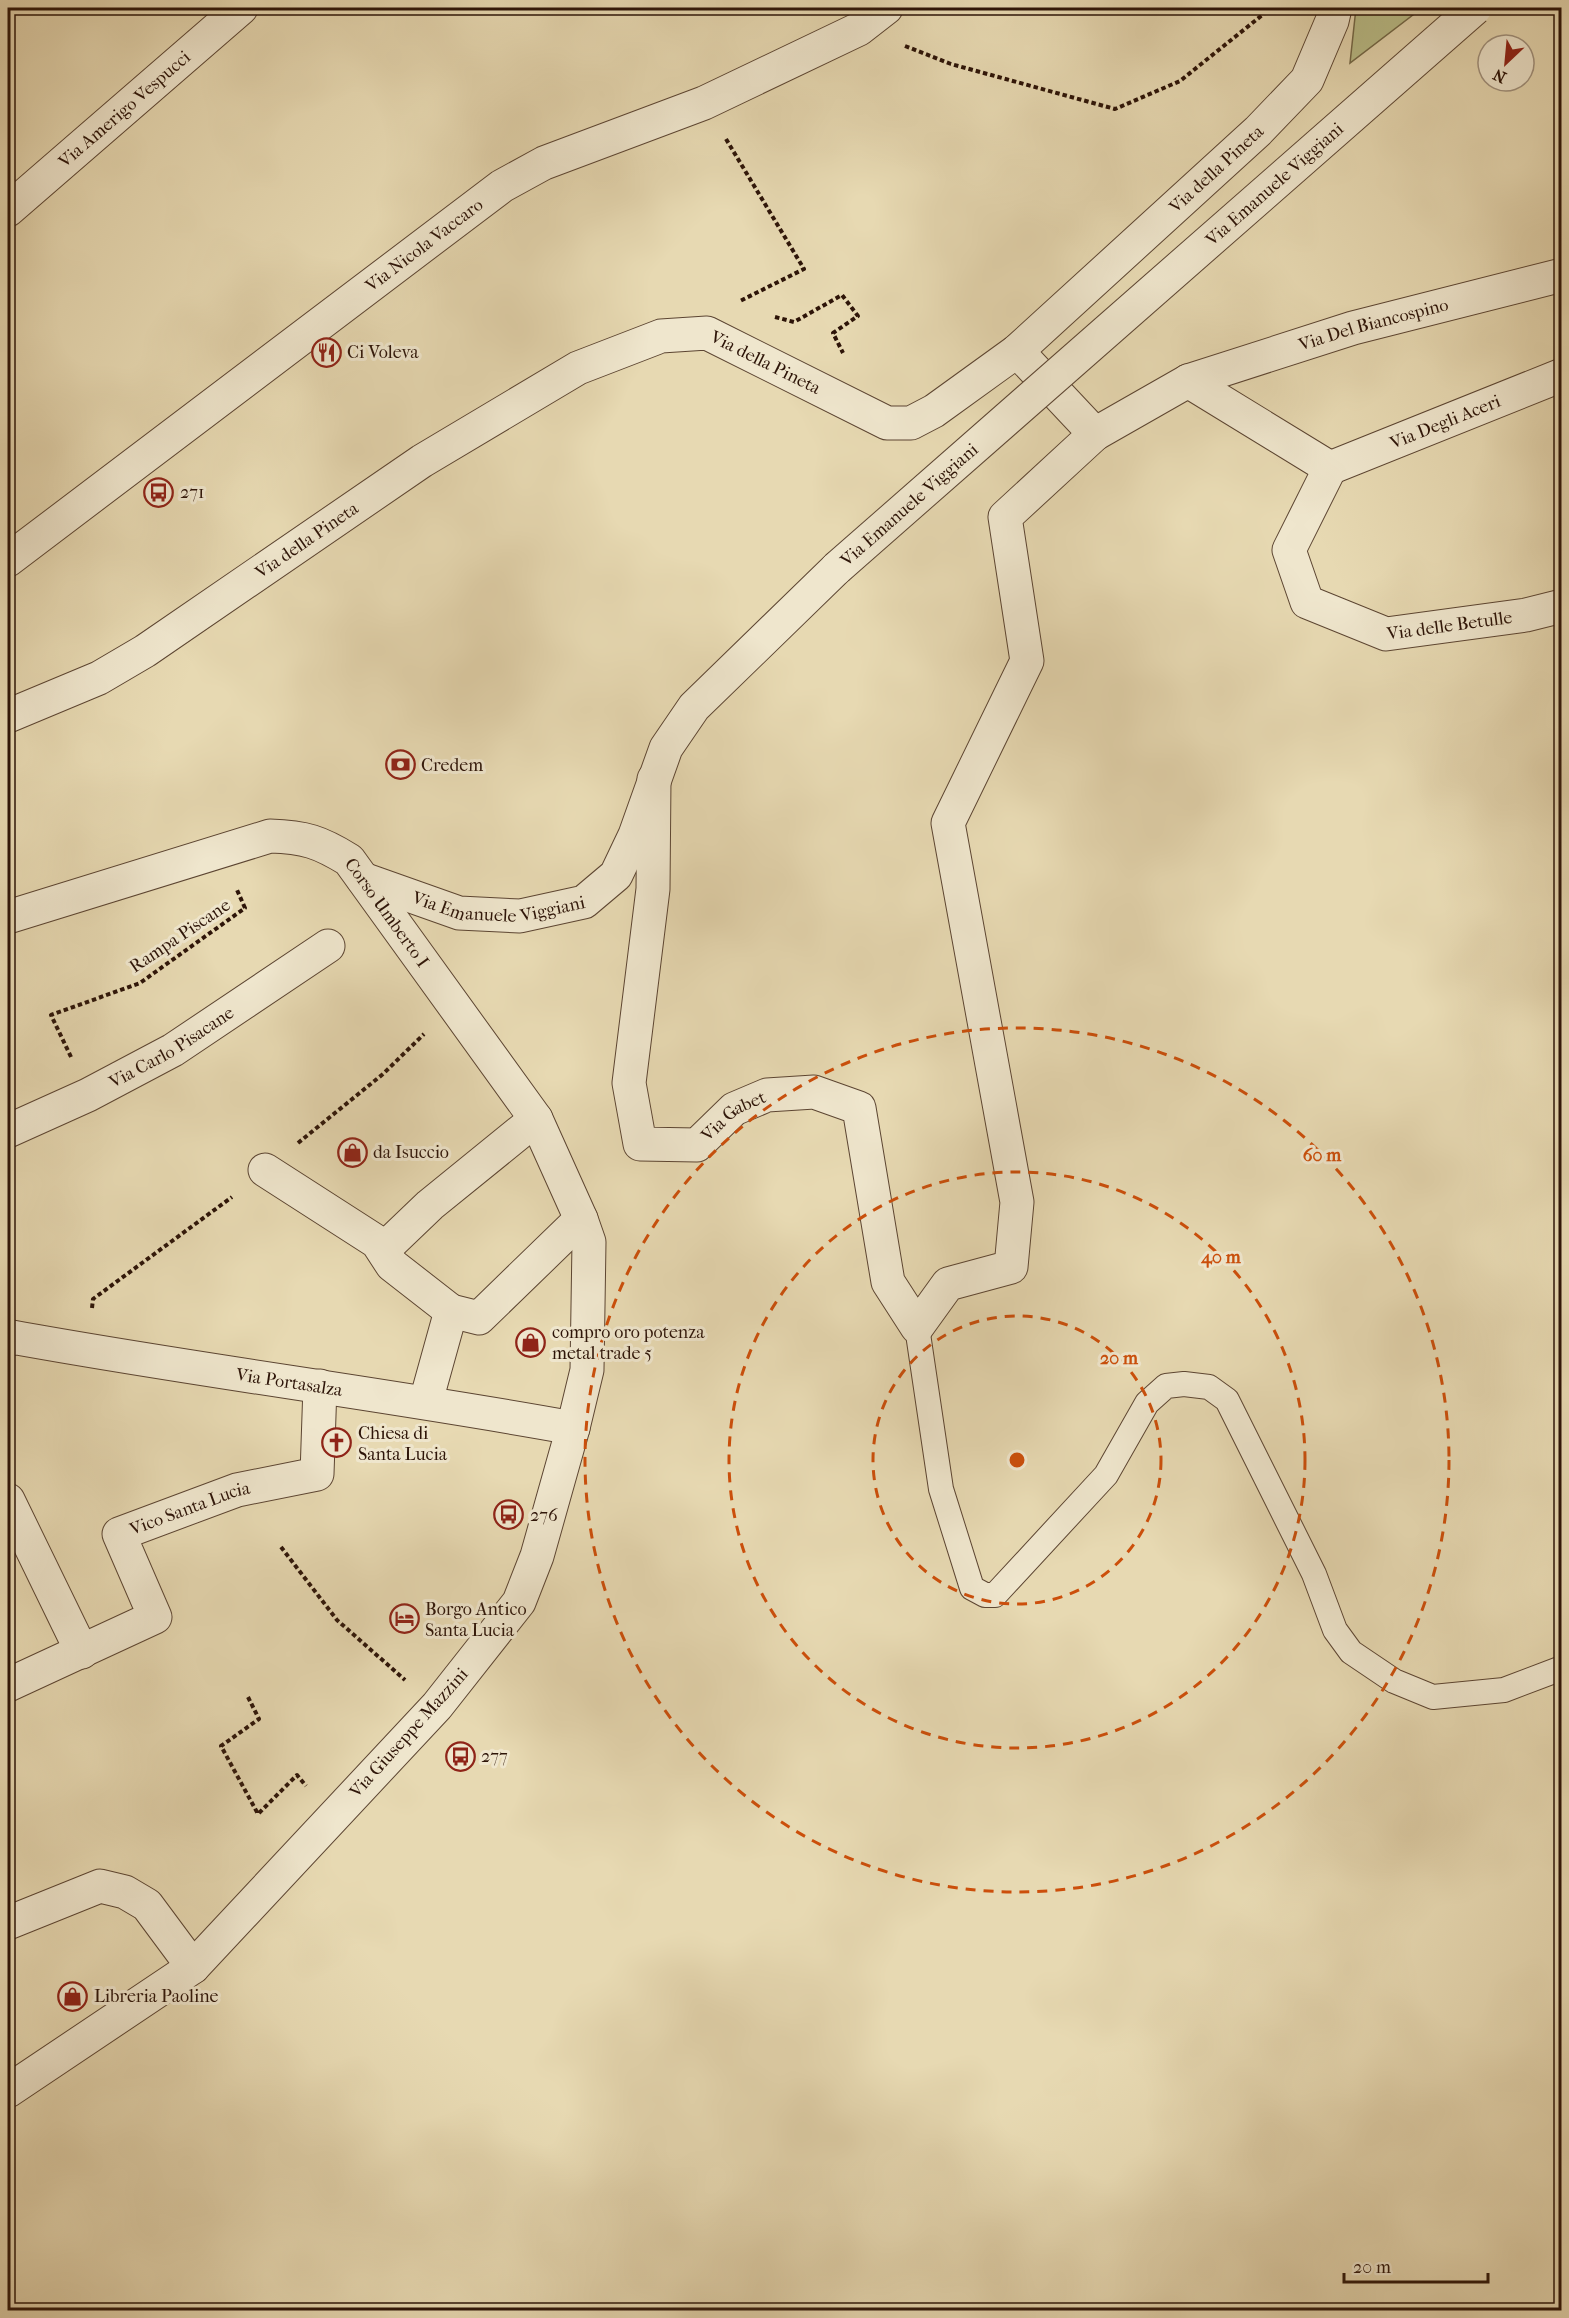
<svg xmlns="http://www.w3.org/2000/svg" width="1569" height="2318" font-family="'IM FELL French Canon',serif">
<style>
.green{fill:#babe89;stroke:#746948;stroke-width:1.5}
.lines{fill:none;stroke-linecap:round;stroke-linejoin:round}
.service-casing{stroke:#5c4532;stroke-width:26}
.pedestrian-casing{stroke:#5c4532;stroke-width:35}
.minor-casing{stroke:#5c4532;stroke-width:35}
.tertiary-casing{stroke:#5c4532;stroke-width:35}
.path{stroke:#2d1408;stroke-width:4;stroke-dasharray:4.5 3;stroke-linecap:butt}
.service{stroke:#efe6cd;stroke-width:24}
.pedestrian{stroke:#efe6cd;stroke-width:33}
.minor{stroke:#efe6cd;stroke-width:33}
.tertiary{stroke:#efe6cd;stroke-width:33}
.minor-bridge-casing{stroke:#5c4532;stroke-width:35;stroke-linecap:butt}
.minor-bridge{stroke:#efe6cd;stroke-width:33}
.ring{fill:none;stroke:#cc4f0b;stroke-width:3;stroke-dasharray:10 8}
.labels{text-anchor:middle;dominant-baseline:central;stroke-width:6;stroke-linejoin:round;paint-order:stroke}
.street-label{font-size:18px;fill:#2d1408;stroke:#efe6cd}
.poi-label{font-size:18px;fill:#2d1408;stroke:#efe6cd;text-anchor:start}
.centre{fill:#cc4f0b;stroke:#efe6cd;stroke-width:3}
.ring-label{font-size:18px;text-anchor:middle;font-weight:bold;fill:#cc4f0b;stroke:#efe6cd;stroke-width:6;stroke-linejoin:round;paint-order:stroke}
</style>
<rect width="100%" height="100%" fill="#e7d9b2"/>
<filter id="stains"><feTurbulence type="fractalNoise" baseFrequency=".00333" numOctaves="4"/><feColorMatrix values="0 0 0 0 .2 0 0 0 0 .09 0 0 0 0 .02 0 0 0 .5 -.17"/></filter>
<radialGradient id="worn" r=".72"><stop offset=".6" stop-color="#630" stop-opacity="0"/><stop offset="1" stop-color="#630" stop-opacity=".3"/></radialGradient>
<path class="green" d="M1356 8H1422L1350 63Z"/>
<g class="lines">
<defs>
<path id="service" d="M917 1327 941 1489 972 1588 985 1595H995L1106 1475 1147 1403 1166 1386 1184 1384 1209 1387 1227 1400 1314 1574 1335 1630 1351 1652 1394 1681 1433 1697 1504 1690 1562 1668"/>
<g id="pedestrian">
<path id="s1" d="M8 1131 88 1095 173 1050 328 946"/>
<path d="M265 1170 377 1242 392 1265 451 1311 426 1401"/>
<path d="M383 1250 430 1205 536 1119"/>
<path d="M451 1311 479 1318 581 1219"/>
<path d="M8 1500 82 1652"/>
<path id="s2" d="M8 1685 155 1617 119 1534 237 1490 317 1474 320 1386"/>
</g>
<g id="minor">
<path id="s3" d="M8 210 241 8"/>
<path id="s4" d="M1188 381 1353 328 1562 275"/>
<path d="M1095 434 1188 381 1330 468"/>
<path id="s5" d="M1330 468 1289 550 1307 602 1386 634 1526 615 1562 606"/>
<path id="s6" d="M1330 468 1562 375"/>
<path id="s7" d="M8 716 99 678 145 651 422 461 578 368 661 336 707 333 887 423H911L934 411 1017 351 1258 131 1307 80 1332 21 1335 8"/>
<path id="s8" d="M654 779 653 889 629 1083 640 1144 697 1145 734 1109 767 1095 814 1092 859 1108 888 1282 917 1327 948 1284 1011 1267 1017 1202 948 823 1027 661 1005 517 1095 434 1017 351"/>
<path id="s9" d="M363 879 459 913 520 916 584 902 616 875 635 835 666 748 694 707 837 568"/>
<path id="s10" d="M8 1340 12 1337C198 1371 386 1394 573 1428"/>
<path d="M8 1923 100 1886 125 1892 147 1905 193 1967"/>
</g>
<g id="tertiary">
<path id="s11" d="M8 560 502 186 544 163 704 103 859 29 886 8"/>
<path id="s12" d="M8 917 270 836C305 837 320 842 349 860L536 1119 581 1219 589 1242 587 1370 573 1428 537 1556 519 1602 437 1706 193 1967 8 2091"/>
</g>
</defs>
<use href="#service" class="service-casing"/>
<use href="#pedestrian" class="pedestrian-casing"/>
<use href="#minor" class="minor-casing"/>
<use href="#tertiary" class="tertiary-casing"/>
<g class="path">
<path d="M905 46 951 64 1115 109 1180 81 1271 8"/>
<path d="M726 139 804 269 740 301"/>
<path d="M775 317 794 322 842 295 858 316 833 333 843 353"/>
<path d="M71 1057 51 1015 140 983 245 908 237 890"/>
<path d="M298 1143 383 1074 424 1034"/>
<path d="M92 1308 93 1299 232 1197"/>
<path d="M281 1547 337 1620 405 1680"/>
<path d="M248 1697 259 1719 221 1746 258 1814 297 1775 306 1786"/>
</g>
<use href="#service" class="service"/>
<use href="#pedestrian" class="pedestrian"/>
<use href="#minor" class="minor"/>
<use href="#tertiary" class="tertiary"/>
<defs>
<g id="minor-bridge">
<path id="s13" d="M837 568 1475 8"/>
</g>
</defs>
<use href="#minor-bridge" class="minor-bridge-casing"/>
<use href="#minor-bridge" class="minor-bridge"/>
</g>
<g class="ring">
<circle cx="1017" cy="1460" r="144"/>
<circle cx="1017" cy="1460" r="288"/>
<circle cx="1017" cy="1460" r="432"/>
</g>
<defs>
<symbol id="restaurant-ring" viewBox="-11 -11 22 22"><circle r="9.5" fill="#efe6cd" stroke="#8f2418" stroke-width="1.5"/><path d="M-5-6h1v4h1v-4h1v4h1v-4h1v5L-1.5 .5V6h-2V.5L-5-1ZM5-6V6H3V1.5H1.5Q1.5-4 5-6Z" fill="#8f2418"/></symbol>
<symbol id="bus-ring" viewBox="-11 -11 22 22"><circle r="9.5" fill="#efe6cd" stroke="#8f2418" stroke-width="1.5"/><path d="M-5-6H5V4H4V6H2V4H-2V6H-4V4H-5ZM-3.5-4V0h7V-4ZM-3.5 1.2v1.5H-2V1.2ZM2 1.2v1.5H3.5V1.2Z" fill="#8f2418"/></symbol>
<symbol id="bank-ring" viewBox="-11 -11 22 22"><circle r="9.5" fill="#efe6cd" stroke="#8f2418" stroke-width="1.5"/><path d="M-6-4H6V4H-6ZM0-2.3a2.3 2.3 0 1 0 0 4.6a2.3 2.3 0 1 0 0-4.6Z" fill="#8f2418"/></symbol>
<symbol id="shop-ring" viewBox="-11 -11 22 22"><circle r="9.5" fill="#efe6cd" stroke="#8f2418" stroke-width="1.5"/><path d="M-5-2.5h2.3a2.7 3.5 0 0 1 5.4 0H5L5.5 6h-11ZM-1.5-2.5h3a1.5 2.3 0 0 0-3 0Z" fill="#8f2418"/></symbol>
<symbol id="church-ring" viewBox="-11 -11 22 22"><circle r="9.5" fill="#efe6cd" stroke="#8f2418" stroke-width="1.5"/><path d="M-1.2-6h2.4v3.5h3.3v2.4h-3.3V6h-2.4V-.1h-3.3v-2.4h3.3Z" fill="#8f2418"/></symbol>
<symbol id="hotel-ring" viewBox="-11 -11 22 22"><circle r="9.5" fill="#efe6cd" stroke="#8f2418" stroke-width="1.5"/><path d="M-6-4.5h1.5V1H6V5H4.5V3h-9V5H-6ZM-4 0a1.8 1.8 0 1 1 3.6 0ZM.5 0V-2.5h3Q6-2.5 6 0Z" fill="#8f2418"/></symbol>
</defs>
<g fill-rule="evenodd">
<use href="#restaurant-ring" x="310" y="336" width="33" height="33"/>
<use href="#bus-ring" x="142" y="476" width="33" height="33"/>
<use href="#bank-ring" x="384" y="748" width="33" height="33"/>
<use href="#shop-ring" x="336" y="1136" width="33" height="33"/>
<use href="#shop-ring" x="514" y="1326" width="33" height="33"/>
<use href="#church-ring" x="320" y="1426" width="33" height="33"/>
<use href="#bus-ring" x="492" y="1498" width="33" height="33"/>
<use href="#hotel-ring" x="388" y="1602" width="33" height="33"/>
<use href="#bus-ring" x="444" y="1740" width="33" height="33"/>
<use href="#shop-ring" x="56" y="1980" width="33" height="33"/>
</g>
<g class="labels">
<g class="street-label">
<text stroke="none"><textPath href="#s3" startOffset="154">Via Amerigo Vespucci</textPath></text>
<text stroke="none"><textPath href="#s7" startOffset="1428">Via della Pineta</textPath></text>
<text stroke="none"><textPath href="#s13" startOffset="582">Via Emanuele Viggiani</textPath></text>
<text stroke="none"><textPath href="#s11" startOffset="522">Via Nicola Vaccaro</textPath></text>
<text stroke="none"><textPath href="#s4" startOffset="194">Via Del Biancospino</textPath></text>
<text stroke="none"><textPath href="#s7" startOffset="870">Via della Pineta</textPath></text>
<text stroke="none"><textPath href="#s6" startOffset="124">Via Degli Aceri</textPath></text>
<text stroke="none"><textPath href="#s13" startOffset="96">Via Emanuele Viggiani</textPath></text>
<text stroke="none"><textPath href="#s7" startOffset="348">Via della Pineta</textPath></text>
<text stroke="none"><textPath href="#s5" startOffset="296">Via delle Betulle</textPath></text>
<text stroke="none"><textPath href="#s9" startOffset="141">Via Emanuele Viggiani</textPath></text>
<text stroke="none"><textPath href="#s12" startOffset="423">Corso Umberto I</textPath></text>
<text transform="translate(180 936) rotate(-34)">Rampa Piscane</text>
<text stroke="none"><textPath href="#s1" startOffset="184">Via Carlo Pisacane</textPath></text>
<text stroke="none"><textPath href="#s8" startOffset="472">Via Gabet</textPath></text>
<text stroke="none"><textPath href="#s10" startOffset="286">Via Portasalza</textPath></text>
<text stroke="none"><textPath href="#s2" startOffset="328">Vico Santa Lucia</textPath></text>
<text transform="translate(409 1733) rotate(-48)">Via Giuseppe Mazzini</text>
</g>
<g class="poi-label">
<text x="347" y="352">Ci Voleva</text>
<text x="180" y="492">271</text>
<text x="421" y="765">Credem</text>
<text x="373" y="1152">da Isuccio</text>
<text x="552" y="1332">compro oro potenza<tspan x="552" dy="21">metal trade 5</tspan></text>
<text x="358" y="1433">Chiesa di<tspan x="358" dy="21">Santa Lucia</tspan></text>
<text x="530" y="1515">276</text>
<text x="425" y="1609">Borgo Antico<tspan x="425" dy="21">Santa Lucia</tspan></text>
<text x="481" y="1756">277</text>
<text x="94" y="1996">Libreria Paoline</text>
</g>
</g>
<circle cx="1017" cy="1460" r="9" class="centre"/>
<g class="ring-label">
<text x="1322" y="1161">60 m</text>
<text x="1221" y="1263">40 m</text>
<text x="1119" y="1364">20 m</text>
</g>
<rect width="1569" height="2318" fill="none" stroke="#e7d9b2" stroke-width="30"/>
<rect x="9" y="9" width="1551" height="2300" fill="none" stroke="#2d1408" stroke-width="3"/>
<rect x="15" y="15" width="1539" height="2288" fill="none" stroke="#2d1408" stroke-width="1.5"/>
<g transform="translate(1506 63) rotate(206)"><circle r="28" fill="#efe6cd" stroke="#a1927e" stroke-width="1.5"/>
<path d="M0-4.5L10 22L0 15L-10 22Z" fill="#8f2418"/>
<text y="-9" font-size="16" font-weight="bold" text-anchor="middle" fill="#2d1408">N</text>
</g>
<path d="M1344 2273v9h144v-9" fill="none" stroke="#2d1408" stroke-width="3"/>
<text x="1353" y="2273" font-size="18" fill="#2d1408" stroke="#efe6cd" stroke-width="4.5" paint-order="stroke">20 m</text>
<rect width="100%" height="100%" filter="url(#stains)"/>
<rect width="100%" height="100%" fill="url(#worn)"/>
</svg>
